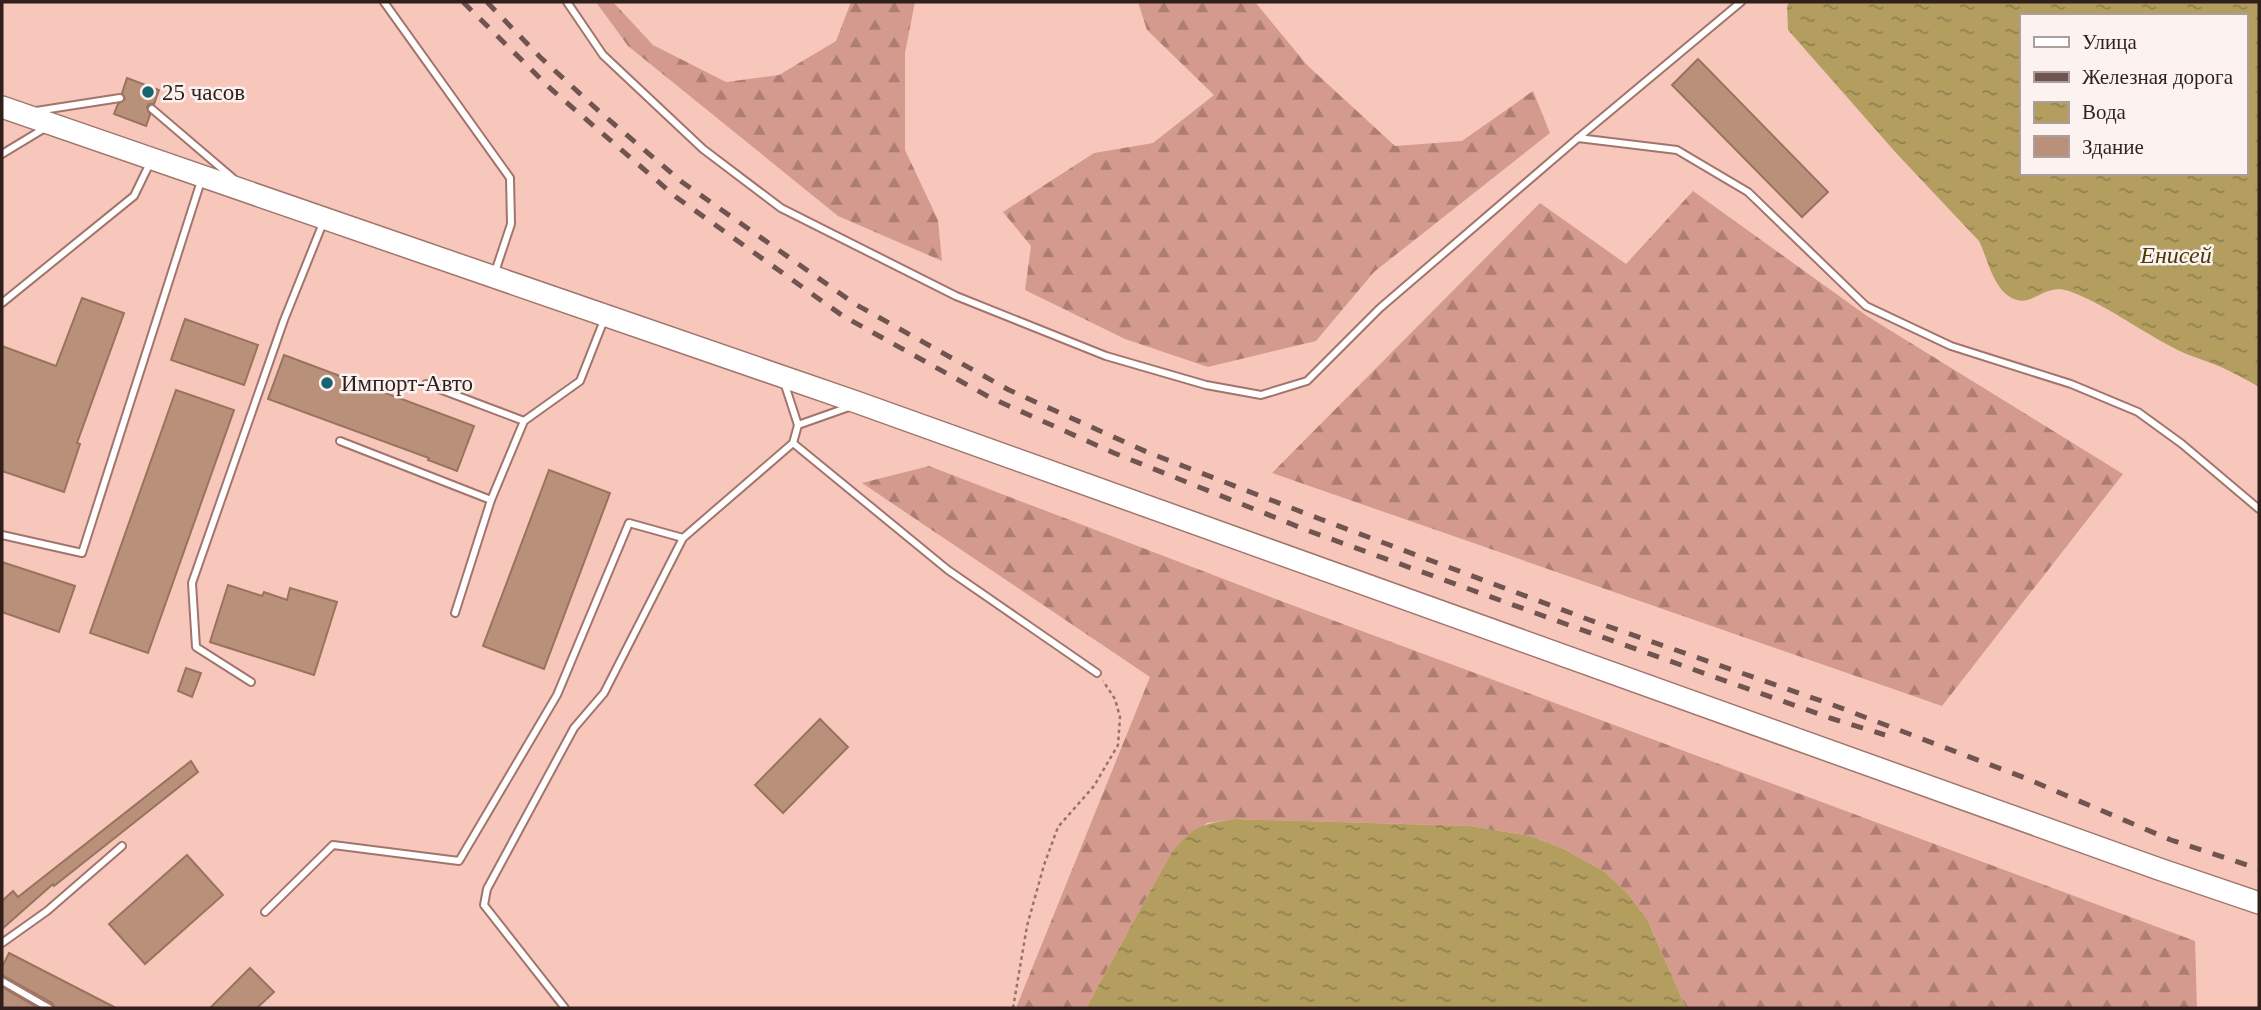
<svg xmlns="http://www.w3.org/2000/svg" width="2261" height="1010" font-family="'Times New Roman',serif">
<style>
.forest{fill:url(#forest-firs)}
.water{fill:url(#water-ripples);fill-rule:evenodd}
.building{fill:#b9917a;stroke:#99735c;stroke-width:2}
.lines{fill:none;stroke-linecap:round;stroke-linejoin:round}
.lane-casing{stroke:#a2756c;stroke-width:10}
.primary-casing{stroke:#a2756c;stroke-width:24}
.path{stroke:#95736c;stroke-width:2.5;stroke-dasharray:3.5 3.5;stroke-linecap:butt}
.lane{stroke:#fff;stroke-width:6}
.primary{stroke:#fff;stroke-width:21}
.rail{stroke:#70544f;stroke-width:5;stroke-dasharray:12 12;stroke-linecap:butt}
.poi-dot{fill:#196370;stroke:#fcf2f0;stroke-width:2.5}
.labels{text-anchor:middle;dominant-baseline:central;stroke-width:5;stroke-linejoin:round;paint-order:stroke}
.poi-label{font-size:23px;fill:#311f1c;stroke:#fcf2f0;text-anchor:start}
.water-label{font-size:24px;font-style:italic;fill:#4a3b07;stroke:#fcf2f0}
</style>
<defs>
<pattern id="forest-firs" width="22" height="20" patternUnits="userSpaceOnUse" patternTransform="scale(1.75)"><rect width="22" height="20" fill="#d59a8e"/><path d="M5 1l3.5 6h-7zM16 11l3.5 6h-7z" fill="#ad7d73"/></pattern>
<pattern id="water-ripples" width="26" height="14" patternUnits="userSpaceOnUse" patternTransform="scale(1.75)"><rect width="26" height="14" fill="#b39e60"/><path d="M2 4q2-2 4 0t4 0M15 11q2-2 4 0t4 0" fill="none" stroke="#92804e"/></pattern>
</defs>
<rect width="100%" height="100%" fill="#f8c7bc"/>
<g class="forest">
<path d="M596 2H613L653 45 726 82 779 75 836 41 851 2H915L905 53V150L938 220 942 261 838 216 628 46Z"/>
<path d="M1138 2H1255L1307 65 1395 146 1462 141 1533 91 1550 133 1374 272 1316 341 1208 367 1125 339 1025 290 1031 246 1003 212 1094 153 1153 143 1214 95 1147 30Z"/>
<path d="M1693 191 1867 316 2123 474 1942 706 1272 473 1540 203 1626 264Z"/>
<path d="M929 466 1273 598 2195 941 2197 1008H1686L1647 919 1627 893 1605 872 1566 850 1531 836 1470 826 1234 819 1207 823 1171 853 1086 1008H1016L1150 677 862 483Z"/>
</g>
<g class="water">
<path d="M1790 2H2259V387C2247 380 2234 373 2221 367 2205 360 2188 356 2172 347 2139 330 2103 303 2069 291 2044 283 2033 307 2014 299 1993 290 1988 259 1979 241L1897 154 1788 30 1787 6ZM2021 16H2245V173H2021Z"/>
<path d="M1234 819 1470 826 1531 836 1566 850 1605 872 1627 893 1647 919 1686 1008H1086L1171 853C1194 826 1199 825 1234 819Z"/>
</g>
<g class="building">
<path d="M1698 59 1828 192 1802 217 1672 85Z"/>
<path d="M127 78 159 90 154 104H149L147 107 150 115 146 126 114 114 118 104 125 99 122 93Z"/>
<path d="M82 298 124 313 77 443 80 444 64 492 2 471V346L56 366Z"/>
<path d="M185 319 258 345 244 385 171 360Z"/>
<path d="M284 355 474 426 457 471 428 460 429 458 268 399Z"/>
<path d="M176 390 234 410 148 653 90 633Z"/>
<path d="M549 470 610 493 544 669 483 646Z"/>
<path d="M2 562 75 586 59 632 2 612Z"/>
<path d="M228 585 262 596 264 592 287 600 290 588 337 602 314 675 210 642Z"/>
<path d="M186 668 201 673 192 697 178 691Z"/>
<path d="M820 719 848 747 783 813 755 785Z"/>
<path d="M191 761 198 772 54 886 53 884 2 929V901L13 891 18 897Z"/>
<path d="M187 855 223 895 145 964 109 924Z"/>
<path d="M9 953 116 1008H55L52 1003 2 975V967Z"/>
<path d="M250 968 274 992 257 1008H210Z"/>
<path d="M2 987 38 1008H2Z"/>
</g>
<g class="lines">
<defs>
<g id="lane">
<path d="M384 2 510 178 511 224 495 272"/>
<path d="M567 2 603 55 703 149 781 208 956 296 1106 356 1206 385 1261 395 1307 381 1380 308 1578 138 1677 150 1748 192 1866 306 1951 346 2071 384 2138 412 2182 444 2259 509"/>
<path d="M152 109 234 179"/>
<path d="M36 111 120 98"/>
<path d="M1578 138 1741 2"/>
<path d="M2 154 45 128"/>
<path d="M2 303 134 196 150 163"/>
<path d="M426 384 524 421"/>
<path d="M798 425 849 407"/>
<path d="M340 441 491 500"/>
<path d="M793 443 948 570 1097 673"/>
<path d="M2 535 82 553 201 181"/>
<path d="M455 613 491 500 524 421 580 381 604 320"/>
<path d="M251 682 196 647 192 583 284 320 323 223"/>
<path d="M265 912 333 845 459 861 557 695 629 523 683 538"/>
<path d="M2 943 47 911 122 846"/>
<path d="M2 981 49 1008"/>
<path d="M565 1008 484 905 487 889 574 728 604 693 683 538 793 443 798 425 784 382"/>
</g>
<path id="primary" d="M2 107 859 403 2159 869 2259 903"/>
</defs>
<use href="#lane" class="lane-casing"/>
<use href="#primary" class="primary-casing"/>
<path class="path" d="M1013 1008 1027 926 1044 865 1058 827 1094 786 1118 745 1120 717 1115 699 1103 681"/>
<use href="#lane" class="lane"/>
<use href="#primary" class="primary"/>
<g class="rail">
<path d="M463 2 551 89 676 197 843 316 991 398 1114 453 1309 531 1574 627 1830 718 1885 735"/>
<path d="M487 2 540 57 601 113 682 182 855 304 1009 390 1147 452 1320 519 1587 619 1833 705 2025 778 2171 840 2259 869"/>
</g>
</g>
<g class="poi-dot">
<circle cx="148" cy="92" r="7"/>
<circle cx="327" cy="383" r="7"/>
</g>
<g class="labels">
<g class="poi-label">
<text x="162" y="92">25 часов</text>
<text x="341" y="383">Импорт-Авто</text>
</g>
<g class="water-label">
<text x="2176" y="255">Енисей</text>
</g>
</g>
<rect width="2261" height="1010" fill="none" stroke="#311f1c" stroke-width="7"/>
<rect x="2020" y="14" width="228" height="161" fill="#fcf2f0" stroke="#ab9e9b" stroke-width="2"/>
<rect x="2034" y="37" width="35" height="10" fill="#ffffff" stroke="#ab9e9b" stroke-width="2"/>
<text x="2082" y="49" font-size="21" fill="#311f1c">Улица</text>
<rect x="2034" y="72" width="35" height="10" fill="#70544f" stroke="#ab9e9b" stroke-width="2"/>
<text x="2082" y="84" font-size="21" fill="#311f1c">Железная дорога</text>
<rect x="2034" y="102" width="35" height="21" fill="url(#water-ripples)" stroke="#ab9e9b" stroke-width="2"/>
<text x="2082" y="119" font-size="21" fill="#311f1c">Вода</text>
<rect x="2034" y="136" width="35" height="21" fill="#b9917a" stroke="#ab9e9b" stroke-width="2"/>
<text x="2082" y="154" font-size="21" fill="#311f1c">Здание</text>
</svg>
